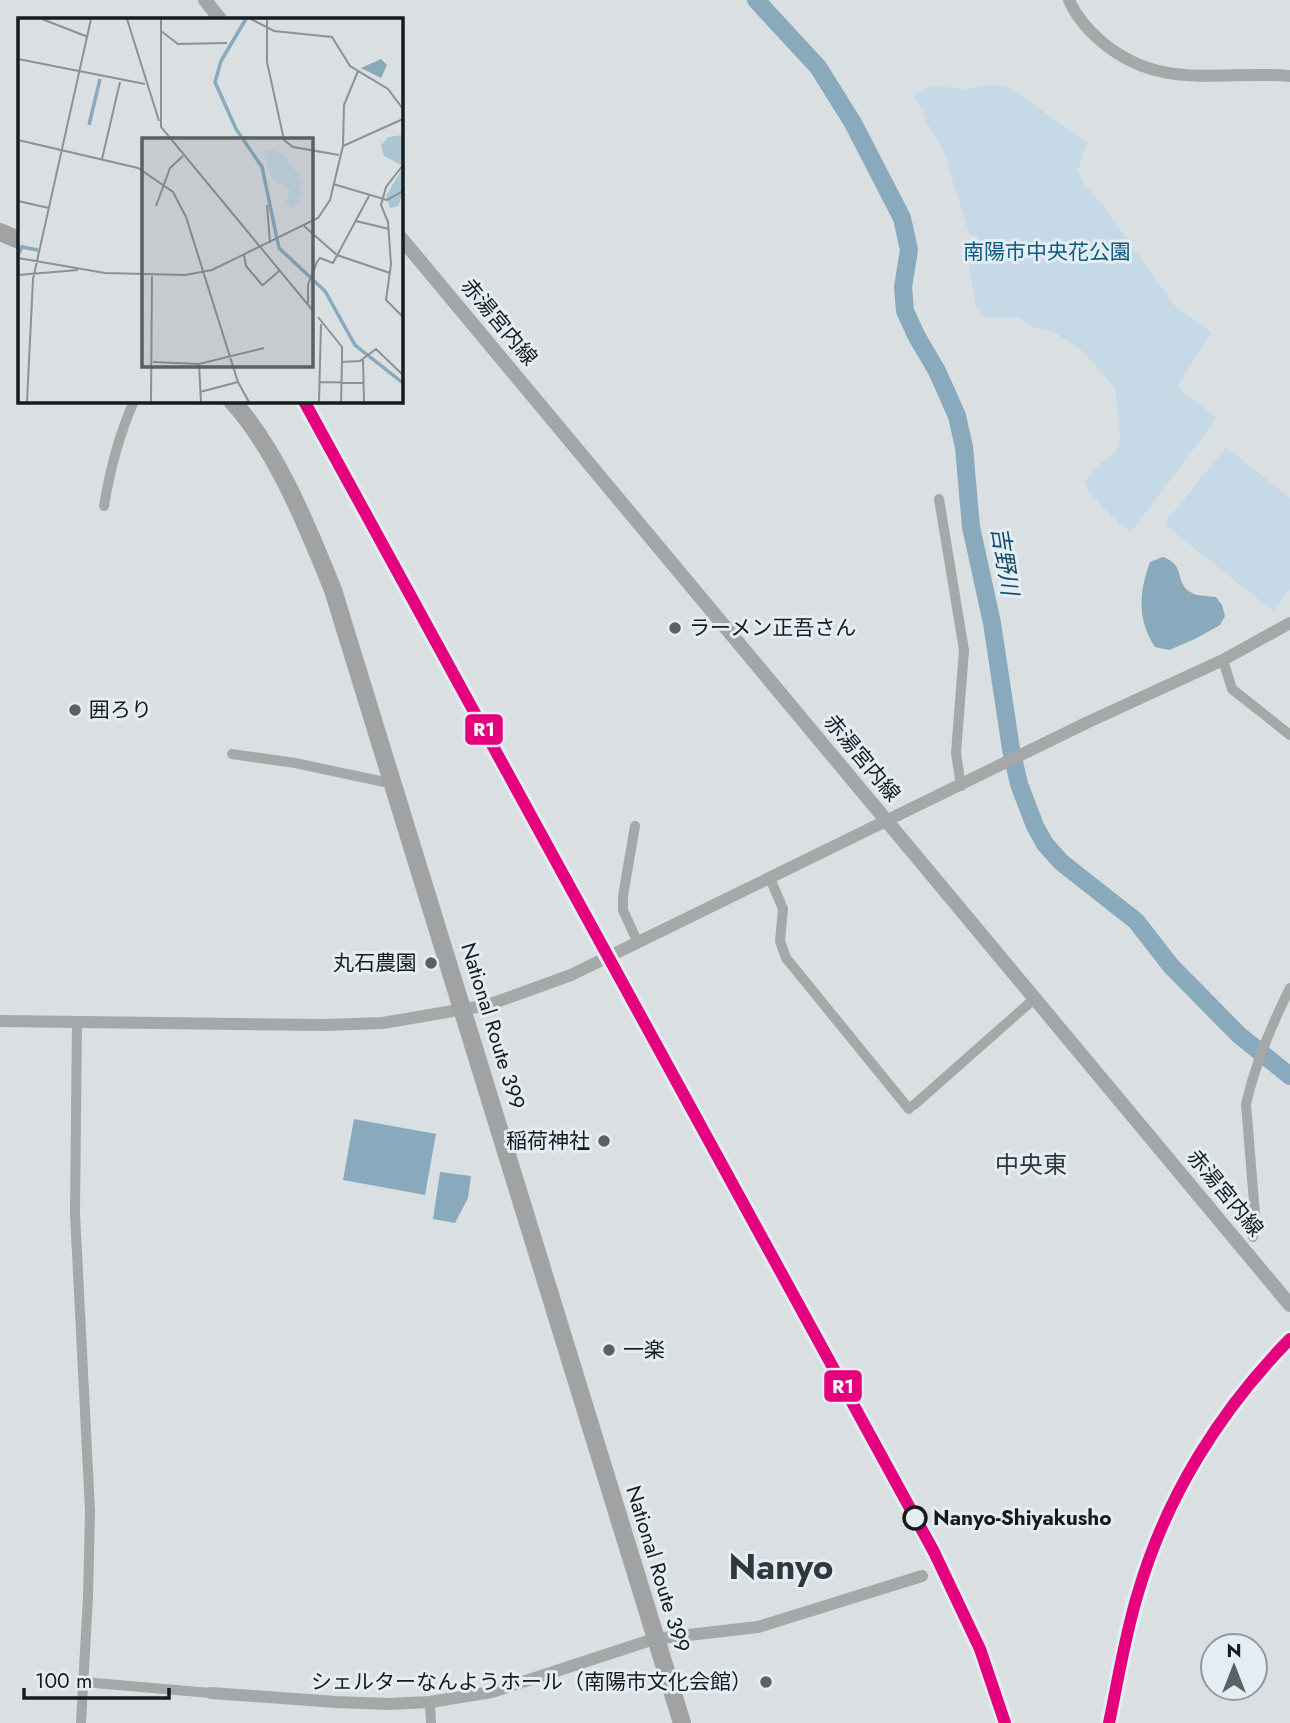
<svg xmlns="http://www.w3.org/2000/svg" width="1290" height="1723" font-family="Jost,'Noto Sans JP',sans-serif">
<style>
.green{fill:#c5dae6}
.water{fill:#89a9bc}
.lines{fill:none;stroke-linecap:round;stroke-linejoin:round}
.river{stroke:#89a9bc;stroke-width:18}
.minor{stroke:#a4a8a9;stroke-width:10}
.tertiary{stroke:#a4a8a9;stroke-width:12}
.secondary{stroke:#a3a6a8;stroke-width:14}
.trunk{stroke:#a0a2a4;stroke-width:18}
.rail-1-casing{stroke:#e3edf3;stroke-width:18}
.rail-1{stroke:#e5007d;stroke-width:12}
.poi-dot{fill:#5b6062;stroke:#e3edf3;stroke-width:2.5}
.stop-dot{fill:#e3edf3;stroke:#171b1d;stroke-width:3.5}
.labels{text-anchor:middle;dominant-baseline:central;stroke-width:6;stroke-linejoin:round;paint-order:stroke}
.park-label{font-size:21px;fill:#0a5c80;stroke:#e3edf3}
.street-label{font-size:21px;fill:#171b1d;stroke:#e3edf3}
.poi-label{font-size:21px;fill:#171b1d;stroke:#e3edf3;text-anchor:start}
.stop-label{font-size:21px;font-weight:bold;fill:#171b1d;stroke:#e3edf3;text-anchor:start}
.water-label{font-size:23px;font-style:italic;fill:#144c68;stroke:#e3edf3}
.quarter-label{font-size:24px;fill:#30383d;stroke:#e3edf3}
.town-label{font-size:35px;font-weight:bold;fill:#30383d;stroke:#e3edf3}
.inset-river{fill:none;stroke:#89a9bc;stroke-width:3.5}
.inset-road{fill:none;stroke:#8c9193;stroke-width:2}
.view{fill:#5b6062;fill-opacity:0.15;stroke:#5b6062;stroke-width:3.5}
.inset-edge{fill:none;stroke:#171b1d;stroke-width:3.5}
.line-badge{stroke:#e3edf3;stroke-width:2.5}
.badge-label{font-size:19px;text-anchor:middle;font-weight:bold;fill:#fff}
</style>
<rect width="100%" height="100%" fill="#dadfe2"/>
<g class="green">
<path d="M985 85H999L1008 87 1087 142 1078 170 1085 185 1106 210 1175 306 1212 332 1177 387 1217 418 1131 532C1119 524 1089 496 1084 482L1100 464 1114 454 1118 447 1120 434 1115 388 1081 350 1054 332 1035 328 1020 318 985 317 976 308 969 263 977 237 970 234 967 227 943 150 927 123 923 111 913 97C928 81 944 88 962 89 970 89 978 87 985 85Z"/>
<path d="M1226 447 1290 498V589L1273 611 1164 524Z"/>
</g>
<g class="water">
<path d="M1163 557C1188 566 1172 584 1194 594 1200 596 1209 596 1216 597L1222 605 1225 616 1220 625 1195 639 1169 650 1155 647C1137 619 1139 592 1150 562Z"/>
<path d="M354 1119 436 1134 425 1195 343 1180Z"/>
<path d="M440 1172 471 1176 468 1198 455 1223 433 1219Z"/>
</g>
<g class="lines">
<path class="river" d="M756 0 818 67 853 123 902 218 909 250 903 287 905 311 917 337 937 371 957 416 964 447 971 527 992 623 1011 749 1019 784 1035 826 1045 844 1061 862 1136 921 1171 966 1239 1035 1290 1076"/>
<g class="minor">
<path d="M939 499 964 650 956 753 961 786"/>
<path d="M104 506C110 469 119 435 134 401"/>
<path d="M1223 660 1232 689 1290 735"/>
<path d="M232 754 295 763 394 784"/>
<path d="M635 826 623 896V910L638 943"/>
<path d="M770 878 783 909 780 941 786 958 909 1109"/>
<path d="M77 1021 75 1213 90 1511 88 1597 81 1723"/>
<path d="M914 1105 1034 999"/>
<path d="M1253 1237 1256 1227 1246 1104C1255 1065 1272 1024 1290 988"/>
<path d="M83 1682 211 1693"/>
<path d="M430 1702 431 1723"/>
</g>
<g class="tertiary">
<path d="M1069 0C1076 17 1088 30 1102 42 1161 92 1221 70 1290 76"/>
<path d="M0 1021 325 1025 383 1023 488 1005 571 975 1086 723 1223 660 1290 623"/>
<path d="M211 1693 336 1702 388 1704 430 1702 492 1692 654 1639 758 1627 922 1576"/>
</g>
<g class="secondary">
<path d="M205 0 220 19"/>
<path d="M401 238 1290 1305"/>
</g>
<g class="trunk">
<path d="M0 232 19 240"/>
<path d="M232 401C277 450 308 528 333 590L682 1723"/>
</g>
<defs>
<g id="rail-1">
<path d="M304 401 934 1552 980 1649 1005 1723"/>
<path d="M1109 1723C1118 1680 1125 1635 1138 1593 1166 1497 1220 1410 1290 1339"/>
</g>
</defs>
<use href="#rail-1" class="rail-1-casing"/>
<use href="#rail-1" class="rail-1"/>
</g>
<g class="poi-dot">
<circle cx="675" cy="628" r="7"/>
<circle cx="75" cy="710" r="7"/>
<circle cx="431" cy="963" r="7"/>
<circle cx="604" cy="1141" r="7"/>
<circle cx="609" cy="1350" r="7"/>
<circle cx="766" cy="1682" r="7"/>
</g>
<circle class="stop-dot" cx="915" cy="1518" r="11"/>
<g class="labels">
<g class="park-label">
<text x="1047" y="252">南陽市中央花公園</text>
</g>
<g class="street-label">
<text transform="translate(499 322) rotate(50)">赤湯宮内線</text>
<text transform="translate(862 758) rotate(50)">赤湯宮内線</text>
<text transform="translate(493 1026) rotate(73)">National Route 399</text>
<text transform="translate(1225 1193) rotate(50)">赤湯宮内線</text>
<text transform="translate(658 1569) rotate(73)">National Route 399</text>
</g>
<g class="poi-label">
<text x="689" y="628">ラーメン正吾さん</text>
<text x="89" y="710">囲ろり</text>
<text x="417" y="963" text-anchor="end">丸石農園</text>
<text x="590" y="1141" text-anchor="end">稲荷神社</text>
<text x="623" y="1350">一楽</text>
<text x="752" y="1682" text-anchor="end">シェルターなんようホール（南陽市文化会館）</text>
</g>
<g class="stop-label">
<text x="933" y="1518">Nanyo-Shiyakusho</text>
</g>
<g class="water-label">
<text transform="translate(1005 561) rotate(81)">吉野川</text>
</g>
<g class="quarter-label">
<text x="1031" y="1164">中央東</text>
</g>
<g class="town-label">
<text x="781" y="1567">Nanyo</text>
</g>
</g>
<g transform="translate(18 18)">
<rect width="385" height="385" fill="#dadfe2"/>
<path d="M257 132 268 139 285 164 280 172 286 176 274 191 268 184 272 172 254 161 245 133Z" fill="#c5dae6"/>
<path d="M385 117V148L366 138 363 128 370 119ZM385 149V176L380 188 372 190 368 178Z" fill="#aac5d4"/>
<path d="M363 41 369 47 363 60 343 50Z" fill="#89a9bc"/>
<path class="inset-river" d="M228 1 203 43 197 64 218 111 244 149 261 230 307 273 337 327 385 365M71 107 82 61M0 237 4 229 20 232"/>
<path class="inset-road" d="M24 1 70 19M109 1 141 103M143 1V109L296 294M233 1 256 13 314 19 332 48 370 71 385 91M249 1V44L266 122 275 129 321 137M143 13 160 26 209 25M0 41 127 66M0 122 120 150 155 174 168 199 220 364 231 384M325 128 326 87 340 53M84 141 102 64M385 147 368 169 363 187 370 204 373 246 368 282 385 299M315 166 369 182 385 173M0 183 31 190M249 187 252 225M138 188 152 150 165 138M338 203 371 211M286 208 319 237 372 255M226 237 228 248 245 268M0 240 87 255 167 257 194 252 300 200 312 182 325 128 385 101M0 257 60 252M245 267 261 253M290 285V267L299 244 302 240 315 245 351 178M300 299 324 329V344L342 343 358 331 385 357M345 342 346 384M135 344 181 346 246 330M181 346 183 384M302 364 346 365M182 374 220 364M9 384 15 261 73 1M133 384 134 256M301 384 303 306M323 384 324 344"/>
<path class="view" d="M124 120H295V349H124Z"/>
<rect width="385" height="385" class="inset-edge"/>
</g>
<g class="line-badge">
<rect x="464" y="713" width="40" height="33" rx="7" fill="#e5007d"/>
<rect x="823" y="1369" width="40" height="34" rx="7" fill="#e5007d"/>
</g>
<g class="badge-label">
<text x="484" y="736">R1</text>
<text x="843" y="1393">R1</text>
</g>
<g transform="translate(1234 1667)"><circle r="33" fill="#e3edf3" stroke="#91999d" stroke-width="2"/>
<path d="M0-5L12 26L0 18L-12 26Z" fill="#5b6062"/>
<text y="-10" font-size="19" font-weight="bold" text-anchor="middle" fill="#171b1d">N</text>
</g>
<path d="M24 1688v10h145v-10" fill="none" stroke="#171b1d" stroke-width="3.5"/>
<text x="35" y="1688" font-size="21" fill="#171b1d" stroke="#e3edf3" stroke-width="5" paint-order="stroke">100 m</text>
</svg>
